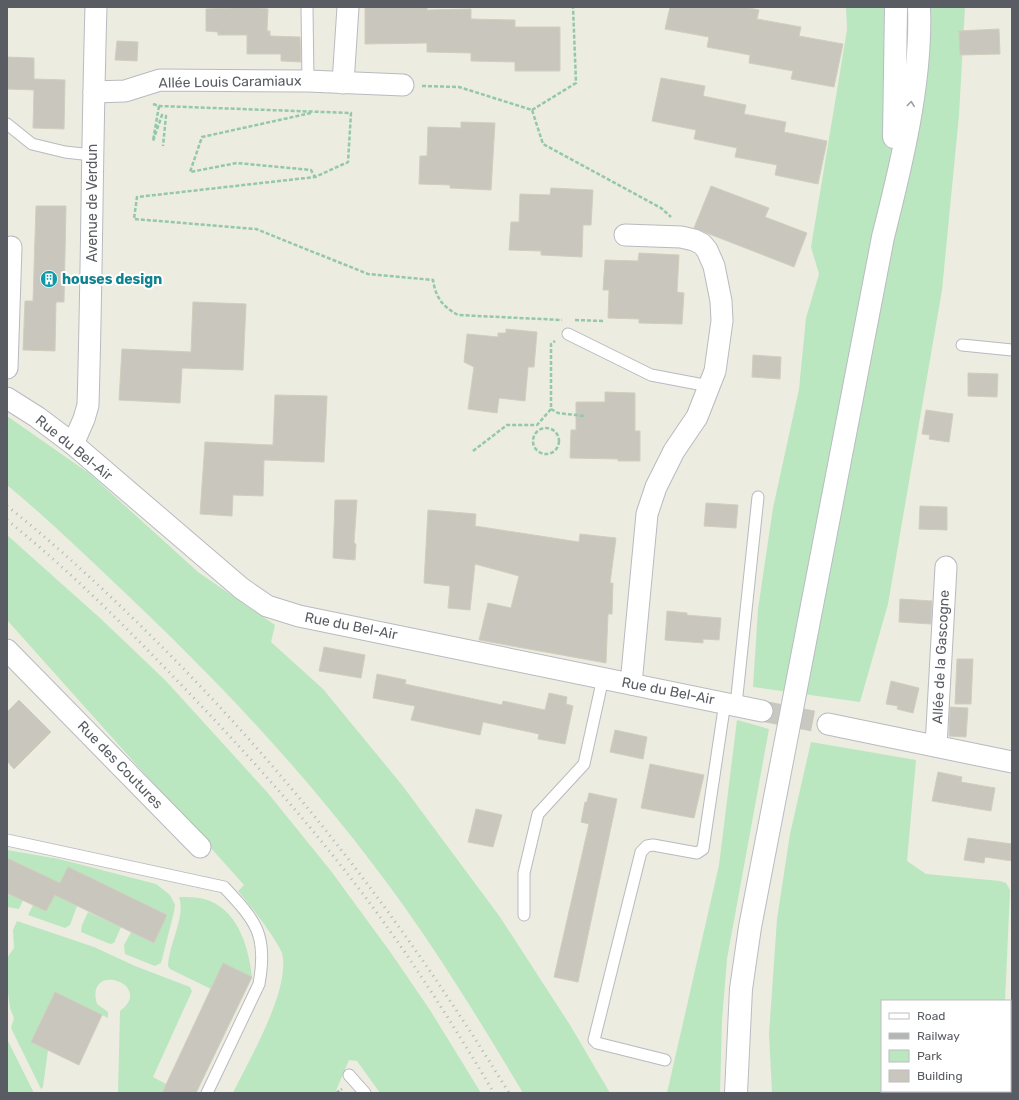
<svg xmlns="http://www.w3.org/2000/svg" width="1019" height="1100" font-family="Rubik,sans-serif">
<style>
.green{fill:#bae7bf}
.building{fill:#c8c6bd;stroke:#d2cebe}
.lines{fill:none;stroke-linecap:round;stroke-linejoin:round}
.minor-tunnel{stroke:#c8c8c0;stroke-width:21;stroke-dasharray:21 10;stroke-linecap:butt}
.service-casing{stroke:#b8bac0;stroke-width:13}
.minor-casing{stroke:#b8bac0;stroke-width:23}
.secondary-casing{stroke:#b9bcc3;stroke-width:24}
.path{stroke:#93c8a9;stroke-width:2.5;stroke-dasharray:4 2;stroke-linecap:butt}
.service{stroke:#fff;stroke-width:11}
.minor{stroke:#fff;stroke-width:21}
.secondary{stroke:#fff;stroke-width:22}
.rail{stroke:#b4b5b5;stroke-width:3;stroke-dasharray:1 5;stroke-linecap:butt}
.oneway{stroke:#9b9da1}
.labels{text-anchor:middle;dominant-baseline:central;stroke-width:4;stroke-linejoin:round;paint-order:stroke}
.street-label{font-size:14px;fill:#595c62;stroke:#fff}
.culture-label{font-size:14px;font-weight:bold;fill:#0d838f;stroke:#fff;text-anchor:start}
</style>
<rect width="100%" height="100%" fill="#edece0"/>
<g class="green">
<path d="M846 7H965L959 115 942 290 888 604 860 702 753 687 758 609 773 508 799 389 806 318 819 274 811 247 847 30Z"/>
<path d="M7 416 90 474 198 572 275 625 271 642 323 689 402 785 500 917 570 1025 610 1093H523C477 1016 430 939 375 867 299 766 212 675 120 588 83 553 47 518 7 485Z"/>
<path d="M7 535 100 618 166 681 267 792 331 871 391 953 430 1010 481 1093H380L357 1061 349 1060 335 1093H233C249 1060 291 989 282 953 278 941 248 902 238 891L244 885 7 620Z"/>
<path d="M737 720 769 729 727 959 722 1020 720 1093H667L719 865Z"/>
<path d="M811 742 916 760 907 861 926 874 1000 881 1006 883 1010 890 1005 1001H882V1091H1010V1046L1012 1048V1093H772L769 1034 777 919 790 834Z"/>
<path d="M7 850 59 859 156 884 170 895 175 905 174 912 161 963 155 966 125 954 124 945 131 932 154 943 167 915 68 868 60 883 7 858Z"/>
<path d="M7 893 23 900 19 909 7 907Z"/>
<path d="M55 895 77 906 70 925 65 928 28 915 33 905 46 911Z"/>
<path d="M179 897C189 897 201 897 210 901 239 913 249 949 252 977L211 989 170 969 168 966C169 944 186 916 179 897Z"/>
<path d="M88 912 121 927 114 943 110 944 81 932 82 925Z"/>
<path d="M17 921 94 947 135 966 190 987 192 991 153 1077 166 1084 161 1093H118L120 1011C156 984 84 960 97 1004L108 1012V1018L55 992 31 1042 48 1050 43 1087 41 1089 11 1028 14 1018 10 1008 7 985V958L14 948 13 930Z"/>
<path d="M7 1039 34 1093H7Z"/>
</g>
<g class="building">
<path d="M253 7 268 9 267 31H270V36L300 37 301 62 281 61V54H247V35H218V32L206 31V9Z"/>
<path d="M365 7H427V10L471 9V19L515 20V27H560V71H515V62L471 61V53L427 52V43L365 44Z"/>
<path d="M670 7H744L759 10 757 19 801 27 799 36 843 44 834 87 791 79 793 71 749 63 750 55 707 47 709 37 665 29Z"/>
<path d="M999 29 1000 54 960 55 959 31Z"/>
<path d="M117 41 138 42 137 61 115 60Z"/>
<path d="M7 57 34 58V79L65 80 64 129 33 128 34 90 7 89Z"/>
<path d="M661 78 705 86 703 96 746 105 744 114 786 122 784 132 827 141 818 184 775 175 777 165 735 157 737 148 694 139 696 130 652 121Z"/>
<path d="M461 122 495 123 491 190 450 188V185L419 184 420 156H427L428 127 461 128Z"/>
<path d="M711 186 769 208 765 217 807 233 794 267 694 228Z"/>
<path d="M551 188 593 190 591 225H583L582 257 541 255V251L509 250 511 222H519L520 194 550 195Z"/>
<path d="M36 206H66L64 302H56L55 351 23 350 25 301H33Z"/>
<path d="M639 253 679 255 677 292 684 293 682 324 639 323V319L608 318 609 290H603L605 260 638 261Z"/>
<path d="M193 302 246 304 243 370 182 368 180 403 119 400 122 349 191 352Z"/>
<path d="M506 329 537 332 534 367H528L525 401 499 398 497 413 468 409 474 367 464 362 467 334 498 337V333H506Z"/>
<path d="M753 355 781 357 780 379 752 377Z"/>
<path d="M968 373 998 374 997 397 968 396Z"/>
<path d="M605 392 635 393V431H640V461H618V459L570 458 571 430H576V402H605Z"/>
<path d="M275 395 327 396 324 462 264 460 263 496 233 495 232 516 200 514 205 442 273 445Z"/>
<path d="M926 410 953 414 949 442 929 439 930 435 922 434Z"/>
<path d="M335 500H357L354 543 356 544 355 560 333 558Z"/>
<path d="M706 503 738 505 736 528 704 526Z"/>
<path d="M920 506 947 507V530L919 529Z"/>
<path d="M428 510 476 514 475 526 579 542 580 534 616 538 610 583H613L612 614H608L606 663 479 640 488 603 511 608 519 576 475 564 470 610 448 608 450 586 424 583Z"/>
<path d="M900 599 932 601 931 624 899 622Z"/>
<path d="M667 611 687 613V615L721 618 719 640 703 639V643L665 640Z"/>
<path d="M324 647 365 655 361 678 319 671Z"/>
<path d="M957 659H973L971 704H955Z"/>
<path d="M377 674 406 680 405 684 502 705 503 701 545 710 549 693 567 697 566 704 573 706 565 744 538 739 539 734 483 722 480 735 411 720 415 706 373 698Z"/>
<path d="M891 681 919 688 913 713 897 709 898 706 886 704Z"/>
<path d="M19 700 51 732 14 769 7 761V712Z"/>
<path d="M950 707 968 708 966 737 949 736Z"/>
<path d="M615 730 647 737 643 759 610 752Z"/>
<path d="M650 764 704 775 694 818 641 808Z"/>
<path d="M938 772 962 777 961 782 995 788 991 811 932 801Z"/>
<path d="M589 793 617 799 578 982 554 977 589 824 581 822 585 802H587Z"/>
<path d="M476 809 502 815 493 847 468 842Z"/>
<path d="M968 838 1012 844V861L985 857 984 863 964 860Z"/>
<path d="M7 858 60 883 68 867 167 915 154 943 55 895 46 911 7 893Z"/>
<path d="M223 963 252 977 196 1093H162Z"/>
<path d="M55 992 102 1015 79 1065 31 1042Z"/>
</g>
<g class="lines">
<path class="minor-tunnel" d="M762 711 828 724"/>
<defs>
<g id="service">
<path d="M307 7 308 81"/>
<path d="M7 124 32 144 65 152 92 155"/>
<path d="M568 334 651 375 709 386"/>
<path d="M962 345 1012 350"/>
<path d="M736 705 758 497"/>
<path d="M7 840 224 887C256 921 268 935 259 984L207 1093"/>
<path d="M524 915V873L538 814 584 764 603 678"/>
<path d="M665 1060 597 1043 594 1040 641 852 647 846 653 845 697 853 703 849 725 702"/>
<path d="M349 1075 365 1093"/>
</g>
<g id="minor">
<path d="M343 83 348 7"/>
<path d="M94 92 125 91 160 80 308 81 403 85"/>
<path d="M625 235 681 237 694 240 702 244 707 250 714 266 721 301 722 321 715 371 697 417 674 451 656 487 647 514 631 684"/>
<path d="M7 368 11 247"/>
<path d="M7 398 37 417 73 444 241 588 267 606 299 616 762 711"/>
<path d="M73 444 84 419 88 405C92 272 92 140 96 7"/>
<path d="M7 650 200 847"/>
<path d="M828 724 1012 762"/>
<path d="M936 746 946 567"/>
</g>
<g id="secondary">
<path d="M894 137 896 7"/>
<path d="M736 1093 741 989 750 927 883 237C901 166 922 81 919 7"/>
</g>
</defs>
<use href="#service" class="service-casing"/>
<use href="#minor" class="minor-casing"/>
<use href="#secondary" class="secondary-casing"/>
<g class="path">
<path d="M422 86 459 87 532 110 543 144 661 208 671 217"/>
<path d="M153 104 159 106 351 113 348 162 315 177 137 197 134 219 256 229 368 274 433 280C436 298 442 306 458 315L562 320"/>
<path d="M159 106 153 141 162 115 166 116 163 146"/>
<path d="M532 110 576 83 573 7"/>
<path d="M311 113 202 137 190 172 237 163 311 170 315 177"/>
<path d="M575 320 603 321"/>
<path d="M551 409 558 413 584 416"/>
<circle cx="546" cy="441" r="13"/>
<path d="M473 451 507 425H537L551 409V344L555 341"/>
<path d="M336 1093 342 1089"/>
</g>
<use href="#service" class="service"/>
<use href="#minor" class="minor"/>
<use href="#secondary" class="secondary"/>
<g class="rail">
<path d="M7 506C55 544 99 585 143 628 286 768 405 923 509 1093"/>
<path d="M7 520C63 565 115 616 165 668 231 736 295 806 353 881 405 948 451 1021 494 1093"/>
</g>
</g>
<defs><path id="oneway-chevron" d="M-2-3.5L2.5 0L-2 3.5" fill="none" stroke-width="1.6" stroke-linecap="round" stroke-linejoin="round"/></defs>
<use class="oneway" href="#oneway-chevron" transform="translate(911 104) rotate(-82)"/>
<defs>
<symbol id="building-disc" viewBox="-11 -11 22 22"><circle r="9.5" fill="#0f9aa8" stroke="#fff"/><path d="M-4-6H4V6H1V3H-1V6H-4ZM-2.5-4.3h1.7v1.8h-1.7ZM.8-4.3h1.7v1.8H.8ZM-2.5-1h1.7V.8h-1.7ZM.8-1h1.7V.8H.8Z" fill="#fff"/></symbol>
</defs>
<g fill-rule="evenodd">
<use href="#building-disc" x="39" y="269" width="20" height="20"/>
</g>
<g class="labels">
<g class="street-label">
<text transform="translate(230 82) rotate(-1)">Allée Louis Caramiaux</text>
<text transform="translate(92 203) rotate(-90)">Avenue de Verdun</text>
<text transform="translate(74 448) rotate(39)">Rue du Bel-Air</text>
<text transform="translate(351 626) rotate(11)">Rue du Bel-Air</text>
<text transform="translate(941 657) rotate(-87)">Allée de la Gascogne</text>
<text transform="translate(668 691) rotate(11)">Rue du Bel-Air</text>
<text transform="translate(120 765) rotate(46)">Rue des Coutures</text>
</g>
<g class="culture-label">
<text x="62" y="279">houses design</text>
</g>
</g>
<rect width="1019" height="1100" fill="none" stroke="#595c62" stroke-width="16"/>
<rect x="881" y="1000" width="130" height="92" fill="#ffffff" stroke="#bdbec0"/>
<rect x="889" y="1013" width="20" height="6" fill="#ffffff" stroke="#bdbec0"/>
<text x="917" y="1020" font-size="12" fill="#595c62">Road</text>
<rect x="889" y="1033" width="20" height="6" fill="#b4b5b5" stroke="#bdbec0"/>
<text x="917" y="1040" font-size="12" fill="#595c62">Railway</text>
<rect x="889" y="1050" width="20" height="12" fill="#bae7bf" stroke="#bdbec0"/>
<text x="917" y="1060" font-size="12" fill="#595c62">Park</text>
<rect x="889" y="1070" width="20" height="12" fill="#c8c6bd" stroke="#bdbec0"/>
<text x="917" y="1080" font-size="12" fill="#595c62">Building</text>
</svg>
